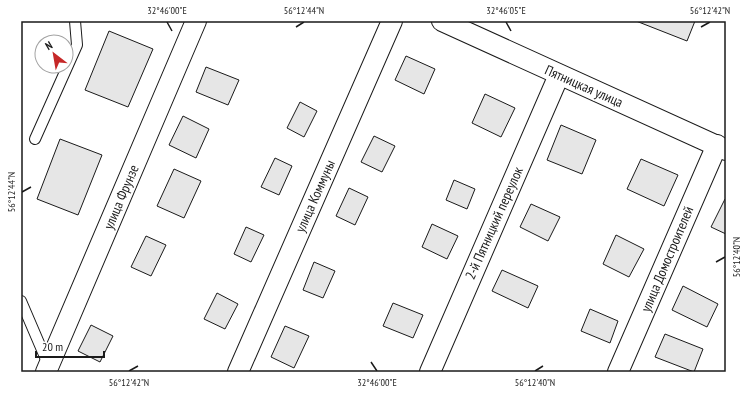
<svg xmlns="http://www.w3.org/2000/svg" width="747" height="393" font-family="'PT Sans Narrow',sans-serif">
<style>
.building{fill:#e6e6e6;stroke:#1a1a1a}
.lines{fill:none;stroke-linecap:round;stroke-linejoin:round}
.service-casing{stroke:#1a1a1a;stroke-width:12}
.minor-casing{stroke:#1a1a1a;stroke-width:22}
.service{stroke:#fff;stroke-width:10}
.minor{stroke:#fff;stroke-width:20}
.ticks{fill:none;stroke:#1a1a1a;stroke-width:1.5}
.labels{text-anchor:middle;dominant-baseline:central;stroke-width:3;stroke-linejoin:round;paint-order:stroke}
.street-label{font-size:14px;fill:#1a1a1a;stroke:#fff}
.neatline{fill:none;stroke:#1a1a1a;stroke-width:1.5}
.ticks-label{font-size:10px;text-anchor:middle;fill:#1a1a1a}
</style>
<rect width="100%" height="100%" fill="#fff"/>
<g class="building">
<path d="M636 21H695L687 41Z"/>
<path d="M109 31 153 49 128 107 85 90Z"/>
<path d="M406 56 435 69 424 94 395 80Z"/>
<path d="M206 67 239 80 228 105 196 92Z"/>
<path d="M485 94 515 108 501 137 472 123Z"/>
<path d="M300 102 317 111 304 137 287 128Z"/>
<path d="M183 116 209 129 196 158 169 145Z"/>
<path d="M561 125 596 140 582 174 547 160Z"/>
<path d="M374 136 395 146 382 172 361 162Z"/>
<path d="M60 139 102 155 78 215 37 199Z"/>
<path d="M275 158 292 166 279 195 261 187Z"/>
<path d="M641 159 678 175 664 206 627 189Z"/>
<path d="M174 169 201 181 184 218 157 206Z"/>
<path d="M454 180 475 189 467 209 446 200Z"/>
<path d="M349 188 368 197 355 225 336 216Z"/>
<path d="M725 199H726V234L711 227Z"/>
<path d="M531 204 560 217 548 241 520 227Z"/>
<path d="M432 224 458 236 447 259 422 247Z"/>
<path d="M246 227 264 235 251 262 234 254Z"/>
<path d="M616 235 644 249 629 277 603 264Z"/>
<path d="M146 236 166 245 151 276 131 267Z"/>
<path d="M314 262 335 271 323 298 303 290Z"/>
<path d="M502 270 538 286 528 308 492 291Z"/>
<path d="M683 286 718 304 707 327 672 310Z"/>
<path d="M217 293 238 304 225 329 204 319Z"/>
<path d="M393 303 423 315 413 338 383 326Z"/>
<path d="M590 309 618 321 610 343 581 331Z"/>
<path d="M91 325 113 336 100 362 78 351Z"/>
<path d="M285 326 309 336 294 368 271 357Z"/>
<path d="M665 334 703 349 694 372 655 357Z"/>
</g>
<g class="lines">
<defs>
<g id="service">
<path d="M35 139 77 45 75 21"/>
<path d="M21 301 48 364"/>
</g>
<g id="minor">
<path d="M442 21 726 150"/>
<path d="M46 372 196 21"/>
<path d="M238 372 392 21"/>
<path d="M430 372 559 75"/>
<path d="M618 372 717 145"/>
</g>
</defs>
<use href="#service" class="service-casing"/>
<use href="#minor" class="minor-casing"/>
<use href="#service" class="service"/>
<use href="#minor" class="minor"/>
</g>
<path class="ticks" d="M167 22 172 31M506 22 511 31M296 27 304 22M701 27 710 22M22 192 31 187M716 262 725 257M371 362 377 371M129 371 138 366M535 371 543 366"/>
<g class="labels">
<g class="street-label">
<text transform="translate(584 86) rotate(24)">Пятницкая улица</text>
<text transform="translate(315 196) rotate(-66)">улица Коммуны</text>
<text transform="translate(121 197) rotate(-67)">улица Фрунзе</text>
<text transform="translate(494 223) rotate(-66)">2-й Пятницкий переулок</text>
<text transform="translate(667 259) rotate(-67)">улица Домостроителей</text>
</g>
</g>
<rect width="747" height="393" fill="none" stroke="#ffffff" stroke-width="44"/>
<g transform="translate(54 54) rotate(329)"><circle r="19" fill="#ffffff" stroke="#a3a3a3"/>
<path d="M0-3L7 15L0 10L-7 15Z" fill="#c62828"/>
<text y="-6" font-size="11" font-weight="bold" text-anchor="middle" fill="#1a1a1a">N</text>
</g>
<path d="M36 351v6h68v-6" fill="none" stroke="#1a1a1a" stroke-width="2"/>
<text x="42" y="351" font-size="12" fill="#1a1a1a" stroke="#ffffff" stroke-width="3" paint-order="stroke">20 m</text>
<rect x="22" y="22" width="703" height="349" class="neatline"/>
<g class="ticks-label">
<text x="167" y="14">32°46'00"E</text>
<text x="304" y="14">56°12'44"N</text>
<text x="506" y="14">32°46'05"E</text>
<text x="710" y="14">56°12'42"N</text>
<text transform="translate(11 192) rotate(-90)" y="4">56°12'44"N</text>
<text transform="translate(736 257) rotate(-90)" y="4">56°12'40"N</text>
<text x="129" y="386">56°12'42"N</text>
<text x="377" y="386">32°46'00"E</text>
<text x="535" y="386">56°12'40"N</text>
</g>
</svg>
